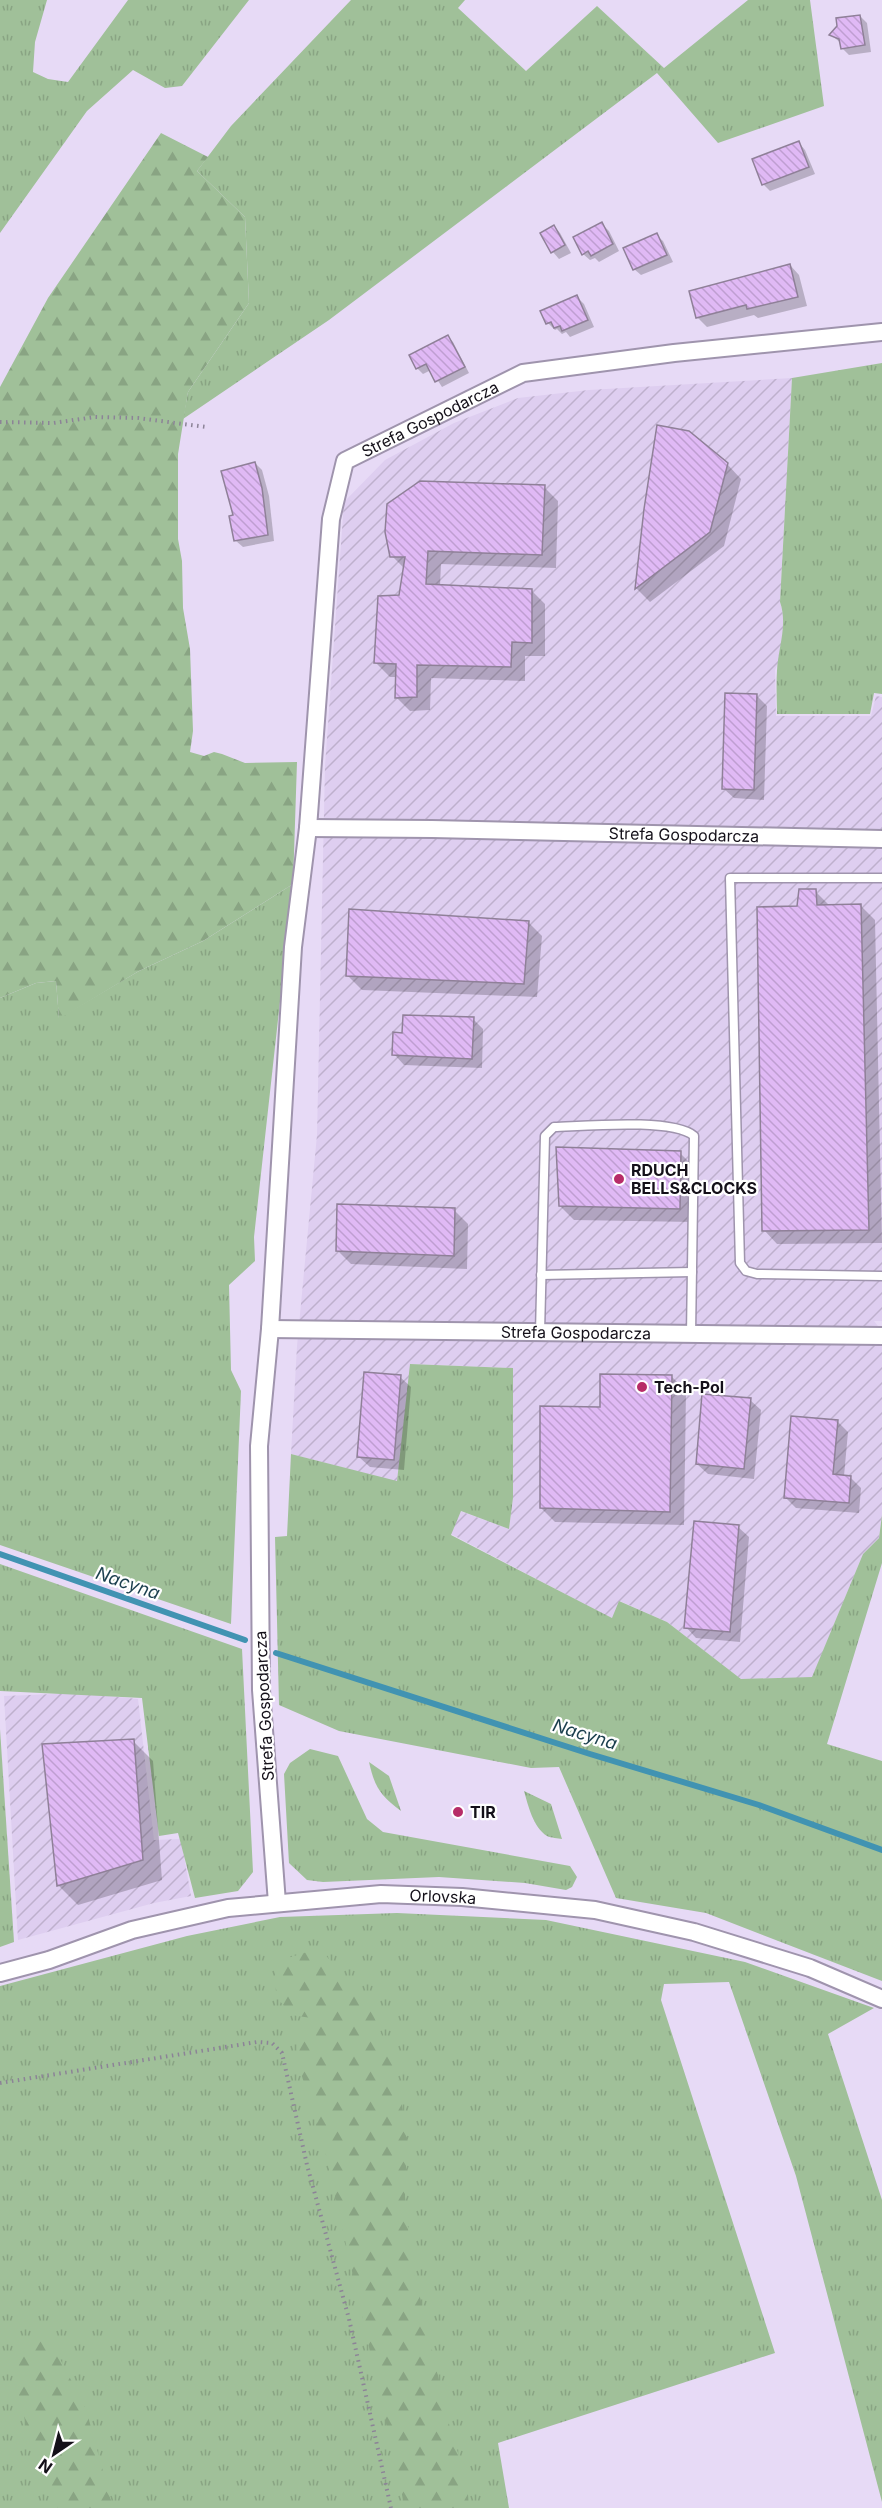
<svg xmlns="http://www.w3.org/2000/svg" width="882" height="2508" font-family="Inter,sans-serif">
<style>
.industrial{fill:url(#industrial-furrows)}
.grass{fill:url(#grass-tufts)}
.forest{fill:url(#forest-firs)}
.shadow{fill:#0003}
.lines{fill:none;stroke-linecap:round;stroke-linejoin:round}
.stream{stroke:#4193b2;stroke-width:6}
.building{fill:url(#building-back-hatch);stroke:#8f8098;stroke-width:1.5}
.lane-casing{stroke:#9f94ad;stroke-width:11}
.street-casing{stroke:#9f94ad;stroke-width:20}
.path{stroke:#8c8397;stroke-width:4;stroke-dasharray:1.5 4.5;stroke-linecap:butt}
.lane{stroke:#fff;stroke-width:8}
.street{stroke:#fff;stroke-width:16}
.poi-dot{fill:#b72c68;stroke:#fff;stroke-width:2}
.labels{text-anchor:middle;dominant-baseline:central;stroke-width:4.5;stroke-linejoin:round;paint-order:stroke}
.street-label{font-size:16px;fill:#141019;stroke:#fff}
.poi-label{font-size:16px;font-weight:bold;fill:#141019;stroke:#fff;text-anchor:start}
.water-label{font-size:18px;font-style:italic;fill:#1b3f4e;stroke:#fff}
</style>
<defs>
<pattern id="industrial-furrows" width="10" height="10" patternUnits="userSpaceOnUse" patternTransform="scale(1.5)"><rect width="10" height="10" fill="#decef0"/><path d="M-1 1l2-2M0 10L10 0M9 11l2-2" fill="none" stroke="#beb0cd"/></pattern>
<pattern id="grass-tufts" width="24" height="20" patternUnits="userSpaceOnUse" patternTransform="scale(1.5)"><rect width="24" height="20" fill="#a0c099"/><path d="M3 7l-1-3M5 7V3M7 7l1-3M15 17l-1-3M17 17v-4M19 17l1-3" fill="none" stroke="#89a483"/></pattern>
<pattern id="forest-firs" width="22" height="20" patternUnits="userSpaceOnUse" patternTransform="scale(1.5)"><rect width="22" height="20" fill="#a0c099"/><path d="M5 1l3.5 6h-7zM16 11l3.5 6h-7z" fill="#89a483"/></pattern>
<pattern id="building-back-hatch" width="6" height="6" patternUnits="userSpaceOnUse" patternTransform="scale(1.5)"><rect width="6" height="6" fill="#e0b9f5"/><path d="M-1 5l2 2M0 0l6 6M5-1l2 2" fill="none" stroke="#bf9ed1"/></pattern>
</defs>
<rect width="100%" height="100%" fill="#e7daf6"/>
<g class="industrial">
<path d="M792 378 780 602 785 623 782 655 775 670 776 716H871L876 696 882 697V1321H874L882 1331V1515L879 1538 863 1554 812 1678 741 1679 667 1622 620 1601 613 1619 451 1534 460 1511 509 1529 513 1498V1368L411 1364 397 1482 291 1454 297 1346 317 1135 325 766 344 502 385 460 454 423 518 398 589 390Z"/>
<path d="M79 1693 138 1699 154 1840 181 1839 191 1896 154 1903 18 1940 4 1696Z"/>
</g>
<g class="grass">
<path d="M0 0H47L35 42 33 72 48 79 68 82 128 0H249L182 86 165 88 133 70 87 111 0 233Z"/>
<path d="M351 0H465L458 8 526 71 597 6 664 68 748 0H810L824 106 718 143 657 73 329 320 183 419 188 392 249 303 245 217 197 171 231 126Z"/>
<path d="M882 363V694L874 693 870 714H777C777 700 776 685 777 671 778 648 788 625 780 602L792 378Z"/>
<path d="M293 884 254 1237 255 1261 229 1285 231 1370 241 1391 231 1624 0 1545V998L36 983 56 981 59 1018 139 971 203 941Z"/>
<path d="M410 1364 513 1368V1498L509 1529 461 1511 451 1535 612 1618 619 1601 667 1622 741 1679 812 1677 863 1554 879 1538 882 1515V1563L827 1744 882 1761V1981L706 1913 616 1898 559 1767 531 1768 339 1731 279 1705 275 1537 287 1536 291 1454 397 1481Z"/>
<path d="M0 1564 242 1649 253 1872 238 1891 195 1898 178 1833 159 1836 142 1698 0 1691Z"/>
<path d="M0 1729 14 1942 0 1947Z"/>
<path d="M310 1749 338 1756 367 1819 383 1832 570 1866 577 1877 572 1887 566 1890 525 1883 439 1877 323 1882 307 1880 289 1863 284 1774 290 1763Z"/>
<path d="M369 1762 389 1776 401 1811C380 1795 375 1788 369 1762Z"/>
<path d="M524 1791 551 1804 562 1839C558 1838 551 1838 547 1836 533 1827 528 1805 524 1791Z"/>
<path d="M397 1913 546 1920 745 1962 874 2008 828 2034 882 2200V2502L796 2176 729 1982 664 1984 661 2000 775 2353 498 2443 509 2508H0V1986L187 1936 280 1917Z"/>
</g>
<g class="forest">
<path d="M161 133 208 157 197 171 245 217 249 303 188 392 178 454V539L182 561 183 608 190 649 193 731 190 752 204 756 214 752 222 754 245 763 297 762 293 884 203 941 139 971 59 1019 56 981 36 983 0 998V387L48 298Z"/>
<path d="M320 1948 373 2014 397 2072 407 2138 405 2197 411 2258 450 2428 467 2481 469 2508H405L326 2155 297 2060V2042L303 2032 318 2019 291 2015 276 1996 275 1962Z"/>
<path d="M45 2330 86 2409 113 2508H58L33 2453 12 2368V2351Z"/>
</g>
<g class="shadow">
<path d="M860 16 867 23 871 52 849 55 842 48 841 43 831 35Z"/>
<path d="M799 143 805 150 815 174 770 191 763 184Z"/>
<path d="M602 224 609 231 619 251 599 262 595 258 590 260 583 254Z"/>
<path d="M554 226 560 233 571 253 559 259 553 252 542 233Z"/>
<path d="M656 235 663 241 673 262 641 275 634 269Z"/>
<path d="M790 265 799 275 807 306 758 318 754 315 707 327 697 317Z"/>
<path d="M577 297 584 304 594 327 570 337 566 332 562 334 557 329 555 330 548 323 542 312Z"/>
<path d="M447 336 453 342 469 373 442 387 431 370 423 374 417 368Z"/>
<path d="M255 463 262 470 269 496 274 541 243 547 236 541 235 516Z"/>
<path d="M727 464 741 479 724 546 650 602 636 588 645 509Z"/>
<path d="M544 487 558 501 556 568 441 564 440 586 531 590 545 604V656H525V681L431 678 430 710 410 711 396 697 397 677H390L376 663 401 596 405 569 392 556Z"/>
<path d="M756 695 767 706 764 800 734 798 723 788Z"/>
<path d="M815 891 829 905 861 906 875 920 882 1243 777 1244 764 1230 799 907Z"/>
<path d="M528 922 542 936 537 997 362 990 348 976Z"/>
<path d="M473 1019 483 1029 482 1068 404 1065 394 1054 404 1034Z"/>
<path d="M680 1153 694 1167 693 1222 574 1220 560 1206Z"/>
<path d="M454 1210 468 1224 467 1269 351 1264 337 1250Z"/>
<path d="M400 1377 411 1387 404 1470 370 1467 359 1457Z"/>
<path d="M672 1377 686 1391 684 1525 555 1522 541 1508Z"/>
<path d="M750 1400 761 1410 754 1479 708 1474 697 1464Z"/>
<path d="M838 1422 848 1432 844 1476 850 1477 861 1488 859 1513 796 1508 785 1497Z"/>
<path d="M738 1527 749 1537 740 1642 696 1638 686 1627Z"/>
<path d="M133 1741 153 1761 162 1880 78 1905 58 1885Z"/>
</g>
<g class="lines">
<g class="stream">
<path d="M0 1554 245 1640"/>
<path d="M276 1653 590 1754 759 1805 882 1850"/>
</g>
</g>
<g class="building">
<path d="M860 15 865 45 841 49 839 39 829 35 837 26 836 18Z"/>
<path d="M799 141 809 167 762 185 752 159Z"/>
<path d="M602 222 613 244 591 256 588 251 582 255 573 237Z"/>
<path d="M554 225 565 245 551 253 540 233Z"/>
<path d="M657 233 667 255 633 270 623 248Z"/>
<path d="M790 264 798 297 747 309 746 305 696 318 689 291Z"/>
<path d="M577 295 588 320 562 331 560 326 554 328 551 322 546 324 540 311Z"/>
<path d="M448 335 465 367 435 382 426 364 416 369 409 355Z"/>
<path d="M657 425 689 431 728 463 710 532 635 589 644 509Z"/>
<path d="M255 462 262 488 268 535 234 541 229 516 233 515 221 471Z"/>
<path d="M420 481 545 485 542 555 428 551 426 584 532 589V643L512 642 511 667 417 665V697L395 698 396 664 374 663 378 596 399 595 405 557H390L385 532 387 504Z"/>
<path d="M725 693 757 694 754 790 722 789Z"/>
<path d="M799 889H816L817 905 861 904 869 1230 762 1231 757 907 797 906Z"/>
<path d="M349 909 529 921 524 984 346 976Z"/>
<path d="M403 1015 474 1017 472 1059 392 1055 393 1032 402 1033Z"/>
<path d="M556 1147 681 1151 680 1209 559 1206Z"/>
<path d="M337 1204 455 1208 454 1256 336 1251Z"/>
<path d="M364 1372 401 1375 394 1460 357 1457Z"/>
<path d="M600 1374 672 1375 670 1512 540 1508V1406L600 1407Z"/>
<path d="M702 1394 751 1398 744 1469 696 1464Z"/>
<path d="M791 1416 838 1420 833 1474 851 1476 849 1503 784 1498Z"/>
<path d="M694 1521 739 1525 730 1632 684 1628Z"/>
<path d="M134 1739 143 1860 57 1886 42 1744Z"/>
</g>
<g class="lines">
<defs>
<g id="lane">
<path d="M882 878H730L740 1263 746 1271 757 1274 882 1276"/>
<path d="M541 1275 692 1272"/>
<path d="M540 1332 545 1136 554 1127C585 1126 673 1118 694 1136L691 1334"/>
</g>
<g id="street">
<path id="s1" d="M308 828 432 829 882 839"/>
<path id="s2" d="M270 1329 882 1336"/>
<path id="s3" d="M277 1903 261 1690 259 1446 270 1329 293 947 308 828 331 519 345 461 523 373 674 353 882 332"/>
<path id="s4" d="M0 1973 49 1960 132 1930 228 1908 381 1894 462 1897 595 1910 694 1932 810 1968 882 1999"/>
</g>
</defs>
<use href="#lane" class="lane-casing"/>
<use href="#street" class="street-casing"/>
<g class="path">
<path d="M0 422 53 423 95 417 138 418 206 427"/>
<path d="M0 2083 257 2042 272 2043 282 2053 307 2165 349 2319 391 2508"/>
</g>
<use href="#lane" class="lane"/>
<use href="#street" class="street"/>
</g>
<g class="poi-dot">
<circle cx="619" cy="1179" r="6"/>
<circle cx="642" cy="1387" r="6"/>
<circle cx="458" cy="1812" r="6"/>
</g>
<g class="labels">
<g class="street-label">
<text stroke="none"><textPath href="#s3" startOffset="1542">Strefa Gospodarcza</textPath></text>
<text stroke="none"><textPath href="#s1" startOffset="376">Strefa Gospodarcza</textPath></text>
<text stroke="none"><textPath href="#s2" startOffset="306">Strefa Gospodarcza</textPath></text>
<text transform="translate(264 1706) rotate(-93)">Strefa Gospodarcza</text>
<text stroke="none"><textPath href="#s4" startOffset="453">Orlovska</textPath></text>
</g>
<g class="poi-label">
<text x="631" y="1170">RDUCH<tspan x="631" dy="18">BELLS&amp;CLOCKS</tspan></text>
<text x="654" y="1387">Tech-Pol</text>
<text x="470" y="1812">TIR</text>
</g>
<g class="water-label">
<text transform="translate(128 1583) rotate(19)">Nacyna</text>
<text transform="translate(585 1734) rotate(17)">Nacyna</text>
</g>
</g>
<g transform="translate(54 2454) rotate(215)" stroke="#ffffff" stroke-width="4.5" paint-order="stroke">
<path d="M0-4.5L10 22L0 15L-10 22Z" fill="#141019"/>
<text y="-9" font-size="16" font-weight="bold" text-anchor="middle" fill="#141019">N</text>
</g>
</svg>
